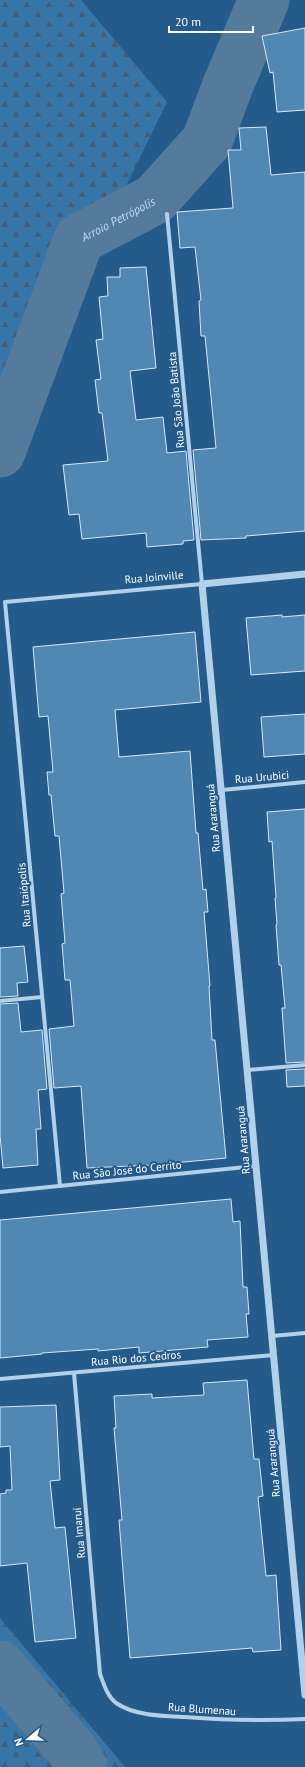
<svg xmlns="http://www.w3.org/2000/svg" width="305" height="1767" font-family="'PT Sans',sans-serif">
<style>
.forest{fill:url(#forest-firs)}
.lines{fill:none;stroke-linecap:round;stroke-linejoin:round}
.river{stroke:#557b9c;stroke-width:51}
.building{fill:#5087b3;stroke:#d5e8f8}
.minor{stroke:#b1d0ea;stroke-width:4}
.tertiary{stroke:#b1d0ea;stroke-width:7}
.labels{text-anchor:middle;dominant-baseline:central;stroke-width:4;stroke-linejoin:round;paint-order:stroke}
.street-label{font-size:11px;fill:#fff;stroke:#245b8a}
.water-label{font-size:12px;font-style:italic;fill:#bddaf1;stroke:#245b8a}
</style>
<defs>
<pattern id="forest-firs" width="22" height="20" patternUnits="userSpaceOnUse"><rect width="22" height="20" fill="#3875a7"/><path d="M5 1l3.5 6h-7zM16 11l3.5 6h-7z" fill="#435e75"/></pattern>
</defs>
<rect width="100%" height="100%" fill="#245b8a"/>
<g class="forest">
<path d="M0 0H81L167 102 0 444Z"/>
<path d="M0 1618 125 1767H0Z"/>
</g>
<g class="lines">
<g class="river">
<path id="s1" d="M0 452 79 239 155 199 207 141 228 85 264 0"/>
<path d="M0 1666 72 1750 82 1767"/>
</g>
</g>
<g class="building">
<path d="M305 28V110L277 112 273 72 270 73 262 36Z"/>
<path d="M266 127 271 175 305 172V531L246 536V538L201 540 193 450 216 448 205 336H201L199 301 201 300 195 247 180 248 177 212 233 208 228 150H241L239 128Z"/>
<path d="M146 267 156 368 130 371 136 420 163 417 167 453 186 451 194 540 183 541V544L147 547 146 533 82 539 79 514 69 515 63 465 108 461 102 413H99L95 380 101 379 96 340 103 339 99 297 108 296 107 277H120V268Z"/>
<path d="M282 615V617L305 615V671L251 675 246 618Z"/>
<path d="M195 632 201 702 115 710 119 757 190 751 196 833H198L203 890 206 889 208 912H204L210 986H209L212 1040H215L226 1158 153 1165 87 1168 81 1086 54 1088 49 1029 74 1026 70 980H65L62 944 65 943 61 894 64 893 59 836H55L51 795H49L47 772H53L48 716 39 717 33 647Z"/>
<path d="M305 714V754L264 757 261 717Z"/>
<path d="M305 809V1062L286 1063 282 1008H285L281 965H279L276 925 277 924 275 898H276L272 841 269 842 267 812Z"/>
<path d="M24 946 28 982 17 983 18 996 0 997V948Z"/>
<path d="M18 1003 21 1032 42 1030 47 1089 38 1090 41 1129H36L38 1165 3 1168 0 1135V1004Z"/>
<path d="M305 1069V1086L287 1087 286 1070Z"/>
<path d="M231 1199 233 1222 240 1221 243 1287H247L249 1314H246L248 1337 207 1340 208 1347 139 1353V1347L98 1351V1349L42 1353V1354L0 1358V1220Z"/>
<path d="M247 1380 254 1459H259L263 1496 258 1497 266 1576 276 1575 281 1650 253 1652 252 1648 130 1658 119 1520H122L114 1428H116L114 1396 152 1394V1398L204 1395 203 1383Z"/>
<path d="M56 1405 60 1480 50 1481 55 1528 65 1527 76 1638 35 1642 27 1563 0 1566V1494L6 1493V1490H12L10 1446 0 1447V1407Z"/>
</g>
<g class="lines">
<g class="minor">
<path d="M222 790 305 782"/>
<path d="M0 1001 42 997"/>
<path d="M248 1070 305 1065"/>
<path d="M60 1186 5 602 202 584 167 214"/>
<path d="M0 1192 256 1166"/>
<path d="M272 1336 305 1333"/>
<path d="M74 1373 100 1674C104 1684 107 1696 116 1703 135 1716 164 1716 185 1717 225 1720 265 1721 305 1719"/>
<path d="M0 1379 274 1355"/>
</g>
<path class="tertiary" d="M305 574 202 584 305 1695"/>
</g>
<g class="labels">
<g class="street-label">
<text transform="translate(176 400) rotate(-95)">Rua São João Batista</text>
<text transform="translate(154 577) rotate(-5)">Rua Joinville</text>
<text transform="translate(262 777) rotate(-5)">Rua Urubici</text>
<text transform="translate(213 818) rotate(-95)">Rua Araranguá</text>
<text transform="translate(24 895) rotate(-95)">Rua Itaiópolis</text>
<text transform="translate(243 1140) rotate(-95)">Rua Araranguá</text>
<text transform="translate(127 1170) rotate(-6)">Rua São José do Cerrito</text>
<text transform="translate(136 1358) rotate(-5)">Rua Rio dos Cedros</text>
<text transform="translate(273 1463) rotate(-95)">Rua Araranguá</text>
<text transform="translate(79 1533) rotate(-95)">Rua Imaruí</text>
<text transform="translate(202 1709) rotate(4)">Rua Blumenau</text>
</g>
<g class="water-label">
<text stroke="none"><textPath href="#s1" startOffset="271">Arroio Petrópolis</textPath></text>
</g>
</g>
<g transform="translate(28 1739) rotate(251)" stroke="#245b8a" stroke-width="3" paint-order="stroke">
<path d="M0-3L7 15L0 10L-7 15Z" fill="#ffffff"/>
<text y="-6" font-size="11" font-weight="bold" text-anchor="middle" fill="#ffffff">N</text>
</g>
<path d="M169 26v6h84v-6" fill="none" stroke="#ffffff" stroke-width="2"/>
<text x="175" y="26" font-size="12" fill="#ffffff" stroke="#245b8a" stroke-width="3" paint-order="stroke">20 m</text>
</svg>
